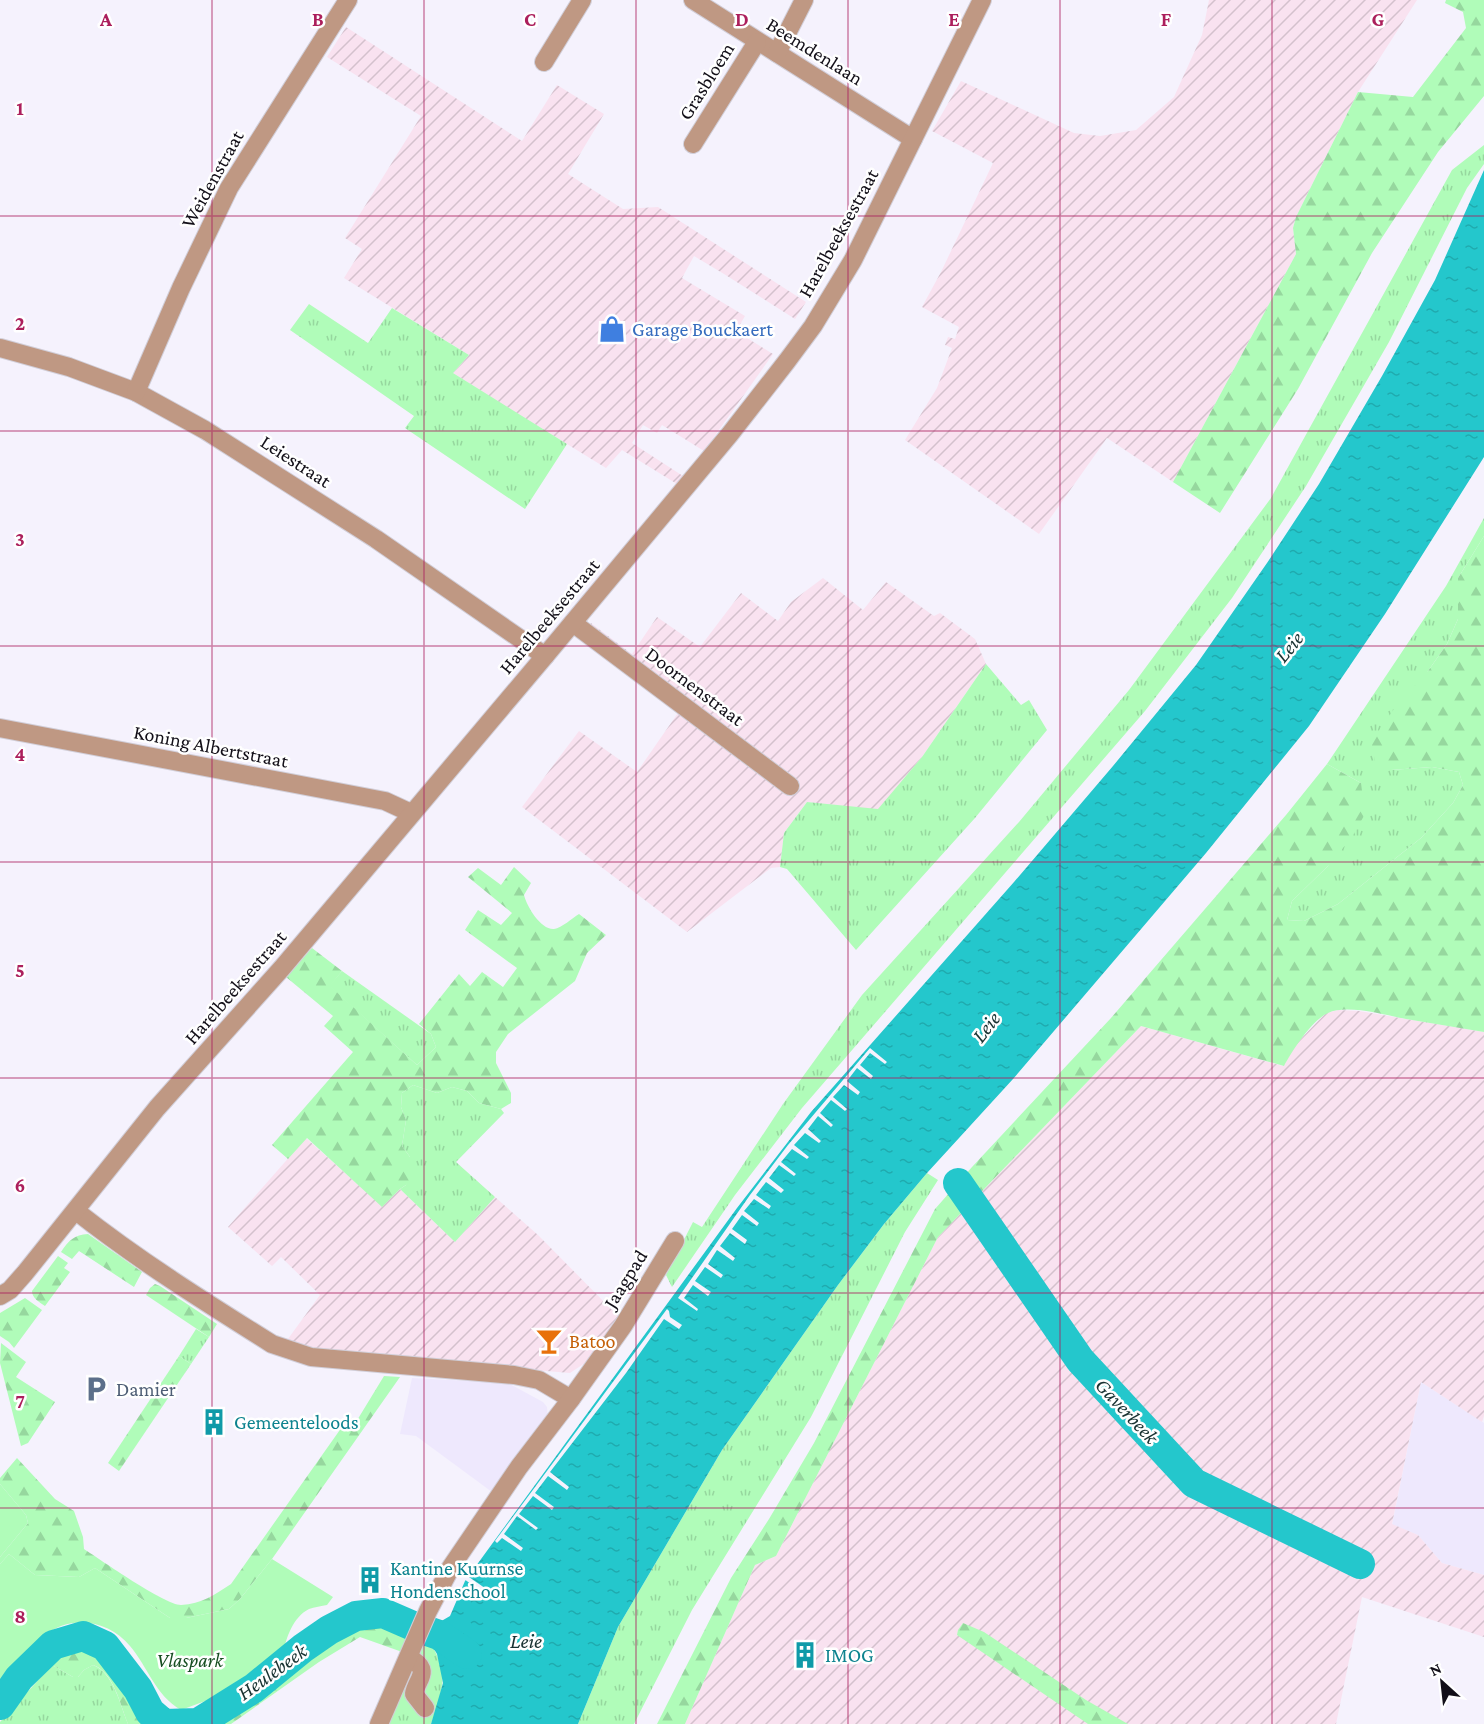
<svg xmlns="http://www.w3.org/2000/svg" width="1484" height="1724" font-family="'Crimson Pro',serif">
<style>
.built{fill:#eee8fd}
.industrial{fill:url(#industrial-furrows)}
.grass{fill:url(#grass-tufts)}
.forest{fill:url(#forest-firs)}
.green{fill:#b0fcb9}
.water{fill:url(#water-ripples)}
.pier{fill:#f5f2fd}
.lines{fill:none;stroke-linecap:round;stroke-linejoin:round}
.river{stroke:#24c7cc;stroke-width:30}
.street-casing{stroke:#d1ced8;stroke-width:20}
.street{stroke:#bf9883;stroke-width:18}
.grid{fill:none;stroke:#ac1f5c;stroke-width:1.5;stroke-opacity:0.55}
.labels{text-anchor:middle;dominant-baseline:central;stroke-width:5;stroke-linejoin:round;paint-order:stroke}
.street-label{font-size:20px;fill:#120f18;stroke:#fff}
.shop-label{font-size:20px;fill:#366cbe;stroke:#fff;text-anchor:start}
.food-label{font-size:20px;fill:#c56008;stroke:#fff;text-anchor:start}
.service-label{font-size:20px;fill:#4e5e75;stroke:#fff;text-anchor:start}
.culture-label{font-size:20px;fill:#0d838f;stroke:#fff;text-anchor:start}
.park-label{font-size:20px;font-style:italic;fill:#174e22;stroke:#fff}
.water-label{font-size:21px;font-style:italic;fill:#193232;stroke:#fff}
.grid-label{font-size:20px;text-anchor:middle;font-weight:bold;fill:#ac1f5c;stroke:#fff;stroke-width:5;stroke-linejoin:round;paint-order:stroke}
</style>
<defs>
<pattern id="industrial-furrows" width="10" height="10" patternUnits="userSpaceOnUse" patternTransform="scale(1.5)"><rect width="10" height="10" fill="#f9e2f0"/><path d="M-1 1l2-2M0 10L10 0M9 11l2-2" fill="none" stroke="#d4c1cd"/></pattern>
<pattern id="grass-tufts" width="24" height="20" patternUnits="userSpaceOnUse" patternTransform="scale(1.5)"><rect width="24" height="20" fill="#b0fcb9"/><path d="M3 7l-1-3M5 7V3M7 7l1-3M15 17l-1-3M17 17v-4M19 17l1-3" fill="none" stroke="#96d79e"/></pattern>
<pattern id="forest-firs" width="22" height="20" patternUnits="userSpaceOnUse" patternTransform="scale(1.5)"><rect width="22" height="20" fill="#b0fcb9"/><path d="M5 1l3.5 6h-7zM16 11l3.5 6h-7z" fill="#96d79e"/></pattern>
<pattern id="water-ripples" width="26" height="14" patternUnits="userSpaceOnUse" patternTransform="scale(1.5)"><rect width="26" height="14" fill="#24c7cc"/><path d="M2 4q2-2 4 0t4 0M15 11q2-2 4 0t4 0" fill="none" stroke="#1faaae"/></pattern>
</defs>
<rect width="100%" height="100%" fill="#f5f2fd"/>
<g class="built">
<path d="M412 1378 508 1383 543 1402 547 1407 548 1419 492 1492 416 1436 400 1434Z"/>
<path d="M1421 1382 1484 1423V1575L1442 1563 1418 1535 1392 1525Z"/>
</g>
<g class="industrial">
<path d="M1209 0H1417L1358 92 1296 217 1293 228 1296 254 1173 482 1107 438 1039 534 905 440 937 388 952 348 945 345 948 337 955 339 959 327 922 307 941 272 993 163 932 131 961 81 1074 133 1100 136 1136 130 1174 97 1202 35Z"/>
<path d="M346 27 522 141 557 85 604 114 568 174 623 209 658 207 806 302 795 319 724 274 694 256 682 278 745 316 736 331 773 354 704 451 662 425 657 433 643 425 632 443 683 476 677 484 622 450 606 468 494 399 453 373 469 355 344 278 362 249 345 238 421 116 327 57Z"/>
<path d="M823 578 863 610 886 582 934 616 940 613 975 639 986 664 922 757 878 810 807 802 784 833 780 867 771 868 687 932 522 807 579 731 637 772 680 710 582 636 591 623 632 654 657 617 700 647 741 593 778 621 791 602Z"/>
<path d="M1338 1010 1359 1011 1484 1032V1416L1482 1422 1421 1382 1392 1524 1418 1535 1442 1563 1484 1575V1637L1362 1597 1336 1724H685L755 1565 776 1556 938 1237 1141 1026 1283 1066 1296 1044 1316 1023 1326 1013Z"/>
<path d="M306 1138 382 1206 400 1189 455 1242 495 1197 538 1235 620 1318 609 1341 585 1363 570 1373 337 1353 285 1343 320 1295 281 1257 272 1266 228 1227Z"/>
</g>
<g class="grass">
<path d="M1484 145V164L1467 188 1389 342 1306 486 1232 598 1145 711 802 1108 735 1195 672 1287 666 1275 693 1222 702 1227 783 1104 862 995 1019 822 1129 690 1271 498 1452 170Z"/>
<path d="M309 304 368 343 392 308 469 355 453 373 567 444 525 509 405 428 414 416 290 330Z"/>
<path d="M1484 518V536L1458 578V619L1447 644 1428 671 1391 770 1432 767 1459 772 1463 785 1453 803 1421 838 1338 904 1304 921 1287 920 1292 901 1328 866 1361 783 1327 764 1446 586Z"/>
<path d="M986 664 1021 705 1029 700 1047 730 975 818 856 950 787 869 780 867 784 833 807 802 878 809 922 757Z"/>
<path d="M342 971 431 1034 436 1047 417 1065 329 986Z"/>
<path d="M413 1085 437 1093 452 1087 467 1091 479 1103 501 1109 504 1113 456 1162 495 1197 455 1242 400 1189 406 1185 410 1157 402 1146 406 1120 401 1107 402 1093Z"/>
<path d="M927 1173 938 1180 905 1232 811 1417 692 1610 634 1724H578L618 1627 722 1450 838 1285 884 1224Z"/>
<path d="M196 1329 209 1337 191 1364 179 1356Z"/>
<path d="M423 1639C436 1643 445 1673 442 1686 440 1699 435 1712 431 1724H386Z"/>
<path d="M52 1665 73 1677H78L84 1670 93 1665C114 1673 120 1705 128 1724H0V1722Z"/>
</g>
<g class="forest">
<path d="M1446 0H1484V96L1438 152 1372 253 1298 389 1220 513 1173 482 1296 254 1293 228 1296 217 1358 92 1413 97 1466 28 1463 12 1445 3Z"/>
<path d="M1484 536V1032C1458 1028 1432 1023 1406 1019 1385 1015 1347 1004 1328 1013 1312 1020 1292 1051 1284 1066L1141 1026 938 1237 776 1556 755 1565 685 1724H657L731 1578 769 1519 814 1443 935 1209 972 1167 1111 1018 1286 815 1327 764 1361 783 1365 814 1352 837 1328 866 1292 901 1287 920 1304 921 1338 904 1421 838 1453 803 1463 785 1459 772 1432 767 1391 770 1376 765 1371 742 1394 709 1428 671 1447 644 1458 619V578Z"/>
<path d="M514 867 531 883 524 895C527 907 541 930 554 929 562 928 572 918 579 914L606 935 587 953 575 981 508 1034 496 1052V1063L511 1093V1103L501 1109 479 1103 467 1091 452 1087 437 1093 413 1085 402 1093 401 1107 406 1120 402 1146 410 1157 413 1175 406 1185 400 1189 382 1207 307 1138 288 1159 272 1145 353 1052 324 1026 333 1016 286 977 312 948 342 971 330 986 417 1065 436 1047 431 1034 419 1024 459 974 470 986 482 972 503 987 517 968 465 930 478 910 501 925 512 913 468 877 478 868 501 885Z"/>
<path d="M88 1234 142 1272 134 1287 79 1251 72 1259 61 1252C69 1240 74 1235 88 1234Z"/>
<path d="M58 1256 68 1263 64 1268 70 1272 45 1306C39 1302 32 1298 32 1291Z"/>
<path d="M155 1284 160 1286 217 1324 209 1337 146 1295 150 1288Z"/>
<path d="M25 1298 42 1310 14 1348 9 1342 0 1336V1313Z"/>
<path d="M1 1343 26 1362 16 1377 55 1402 28 1443 21 1446 0 1363Z"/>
<path d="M179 1356 191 1364 119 1471 108 1463Z"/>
<path d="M384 1376 400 1377 272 1559 240 1599 229 1609 186 1618H170L95 1568 79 1577 35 1575 9 1554 0 1564V1557L28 1523 26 1515 0 1484V1478L17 1458 55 1499 74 1511 83 1537 84 1549C101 1560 165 1605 181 1605 202 1604 214 1595 231 1584L349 1417 356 1422Z"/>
<path d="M364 1623C381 1625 395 1629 411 1637L405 1653 360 1637 319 1662 231 1724H214L305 1663 335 1640 345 1630 353 1624Z"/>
<path d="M963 1623 984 1632 1086 1700 1128 1724H1088L957 1635 958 1630Z"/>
<path d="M99 1644 116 1655 125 1671 141 1705 154 1717 164 1724H128C120 1705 114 1672 93 1665L84 1670 78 1677H73L52 1665C70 1642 70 1645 99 1644Z"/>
</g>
<g class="green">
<path d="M0 1484 26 1515 28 1523 0 1557Z"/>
<path d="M9 1554 35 1575 79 1577 95 1568 170 1618H186L229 1609 240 1599 272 1559 333 1597 327 1605C322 1606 314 1607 309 1609 293 1617 286 1638 283 1654L265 1661 243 1678 208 1700 181 1710C155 1695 148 1667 130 1646 109 1620 70 1614 44 1636 28 1649 12 1667 0 1683V1564Z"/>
</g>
<path class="water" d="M1484 170V457L1385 614 1309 726 1206 853 1013 1079 927 1173 884 1224 838 1285 722 1450 618 1627 578 1724H431L443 1683 437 1654 429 1641 438 1623 450 1616 465 1581 737 1208 811 1112 1014 882 1113 766 1196 665 1267 563 1319 484 1382 376 1435 280Z"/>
<g class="pier">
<path d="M870 1048 887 1062 885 1064 870 1053 860 1065 873 1076 871 1079 857 1068 847 1081 860 1092 858 1095 844 1085 833 1097 847 1109 845 1111 831 1100 820 1113 833 1125 831 1127 818 1116 808 1129 821 1141 819 1143 805 1133 794 1145 809 1157 807 1159 792 1149 781 1162 796 1174 794 1176 779 1165 769 1178 784 1190 781 1193 766 1182 756 1195 771 1206 769 1209 754 1199 744 1211 759 1223 757 1226 742 1215 732 1229 747 1240 745 1244 730 1233 720 1246 735 1258 733 1261 717 1250 708 1264 723 1275 721 1278 705 1267 695 1281 711 1292 708 1296 693 1285 684 1298 698 1309 697 1311 678 1298 750 1195 788 1145Z"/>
<path d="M667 1309 669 1311 670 1317 682 1325 679 1329 664 1319 626 1373 550 1472 569 1487 567 1490 548 1476 535 1493 554 1507 552 1510 533 1496 519 1514 538 1528 536 1530 517 1516 504 1534 523 1548 521 1551 502 1538 497 1543 495 1541Z"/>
<path d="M466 1575 495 1595 492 1599 464 1579Z"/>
</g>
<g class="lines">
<g class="river">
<path d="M958 1183 1080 1360 1194 1483 1360 1564"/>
<path d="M0 1705 19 1678 53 1645 83 1636 105 1646 138 1689 150 1712 164 1724 198 1723 254 1688 303 1648 329 1630 356 1616 383 1613 413 1626 439 1635 467 1654"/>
</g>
<defs>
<g id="street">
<path d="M693 0 913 139"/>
<path d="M777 53 804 0"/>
<path d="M544 62 582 0"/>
<path d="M693 144 757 42"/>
<path d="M0 348 69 367 136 392 205 430 376 539 545 656"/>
<path d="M136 392 181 288 229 188 348 0"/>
<path d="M573 623 790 786"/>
<path d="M0 728 385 801 411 813"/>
<path d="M76 1211C138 1260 205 1302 272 1344L311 1357 514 1375 539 1380 571 1399"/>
<path d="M0 1296 10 1290 25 1273 157 1108 282 968 545 656 730 434 787 361 813 326 853 260 982 0"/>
<path d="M413 1660C431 1672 416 1680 414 1694L425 1708"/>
<path d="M379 1724 428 1611 451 1567 519 1467 571 1399 623 1326 675 1241"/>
</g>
</defs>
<use href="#street" class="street-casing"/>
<use href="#street" class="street"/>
</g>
<path class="grid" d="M212 0V1724M424 0V1724M636 0V1724M848 0V1724M1060 0V1724M1272 0V1724M0 216H1484M0 431H1484M0 646H1484M0 862H1484M0 1078H1484M0 1293H1484M0 1508H1484"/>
<defs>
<symbol id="shop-bare" viewBox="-9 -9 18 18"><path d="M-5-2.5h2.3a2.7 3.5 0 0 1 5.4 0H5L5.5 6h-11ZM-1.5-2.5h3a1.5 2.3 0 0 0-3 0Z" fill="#3f7fe0" stroke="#fff" stroke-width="2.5" paint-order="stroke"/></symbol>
<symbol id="bar-bare" viewBox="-9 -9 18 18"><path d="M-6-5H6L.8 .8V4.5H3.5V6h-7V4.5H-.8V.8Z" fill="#e8710a" stroke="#fff" stroke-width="2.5" paint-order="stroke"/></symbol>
<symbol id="parking-bare" viewBox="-9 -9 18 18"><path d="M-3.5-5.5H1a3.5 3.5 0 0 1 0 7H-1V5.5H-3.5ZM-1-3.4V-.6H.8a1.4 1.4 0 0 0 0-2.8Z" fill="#5c6f8a" stroke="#fff" stroke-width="2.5" paint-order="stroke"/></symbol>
<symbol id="building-bare" viewBox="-9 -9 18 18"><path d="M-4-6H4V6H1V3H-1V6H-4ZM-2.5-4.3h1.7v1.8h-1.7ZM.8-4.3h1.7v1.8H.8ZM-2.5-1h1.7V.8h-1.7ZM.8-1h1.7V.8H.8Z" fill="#0f9aa8" stroke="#fff" stroke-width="2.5" paint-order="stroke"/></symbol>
</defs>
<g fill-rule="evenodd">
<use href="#shop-bare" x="593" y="310" width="38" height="38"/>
<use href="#bar-bare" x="530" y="1322" width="38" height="38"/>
<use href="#parking-bare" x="77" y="1370" width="38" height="38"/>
<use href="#building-bare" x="195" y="1403" width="38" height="38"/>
<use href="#building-bare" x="351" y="1561" width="38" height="38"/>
<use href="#building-bare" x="786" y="1636" width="38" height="38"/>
</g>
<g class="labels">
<g class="street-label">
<text transform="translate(815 51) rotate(32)">Beemdenlaan</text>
<text transform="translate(706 81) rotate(-58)">Grasbloem</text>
<text transform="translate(212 179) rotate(-61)">Weidenstraat</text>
<text transform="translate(838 233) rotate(-61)">Harelbeeksestraat</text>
<text transform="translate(296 461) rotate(33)">Leiestraat</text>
<text transform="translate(549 616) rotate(-50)">Harelbeeksestraat</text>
<text transform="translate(695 686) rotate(37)">Doornenstraat</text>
<text transform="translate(211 746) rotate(11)">Koning Albertstraat</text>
<text transform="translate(235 987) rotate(-49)">Harelbeeksestraat</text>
<text transform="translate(625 1279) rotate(-58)">Jaagpad</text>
</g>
<g class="shop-label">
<text x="632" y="329">Garage Bouckaert</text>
</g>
<g class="food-label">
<text x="569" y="1341">Batoo</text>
</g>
<g class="service-label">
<text x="116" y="1389">Damier</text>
</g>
<g class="culture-label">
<text x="234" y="1422">Gemeenteloods</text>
<text x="390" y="1568">Kantine Kuurnse<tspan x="390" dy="23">Hondenschool</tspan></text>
<text x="825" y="1655">IMOG</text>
</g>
<g class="park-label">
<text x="190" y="1660">Vlaspark</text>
</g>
<g class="water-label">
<text transform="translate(1289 647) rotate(-51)">Leie</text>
<text transform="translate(986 1027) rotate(-52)">Leie</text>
<text transform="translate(1127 1411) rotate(47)">Gaverbeek</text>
<text x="526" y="1641">Leie</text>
<text transform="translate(272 1672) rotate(-36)">Heulebeek</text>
</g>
</g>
<g class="grid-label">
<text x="106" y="26">A</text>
<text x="318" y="26">B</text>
<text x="530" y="26">C</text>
<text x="742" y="26">D</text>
<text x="954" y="26">E</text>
<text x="1166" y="26">F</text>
<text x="1378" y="26">G</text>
<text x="20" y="115">1</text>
<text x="20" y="330">2</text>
<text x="20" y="546">3</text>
<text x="20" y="761">4</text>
<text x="20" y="977">5</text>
<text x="20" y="1192">6</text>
<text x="20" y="1408">7</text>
<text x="20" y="1623">8</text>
</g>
<g transform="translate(1442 1682) rotate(333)" stroke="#ffffff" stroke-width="4.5" paint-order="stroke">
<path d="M0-4.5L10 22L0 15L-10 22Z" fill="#120f18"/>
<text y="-9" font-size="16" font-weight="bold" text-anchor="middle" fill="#120f18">N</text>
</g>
</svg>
